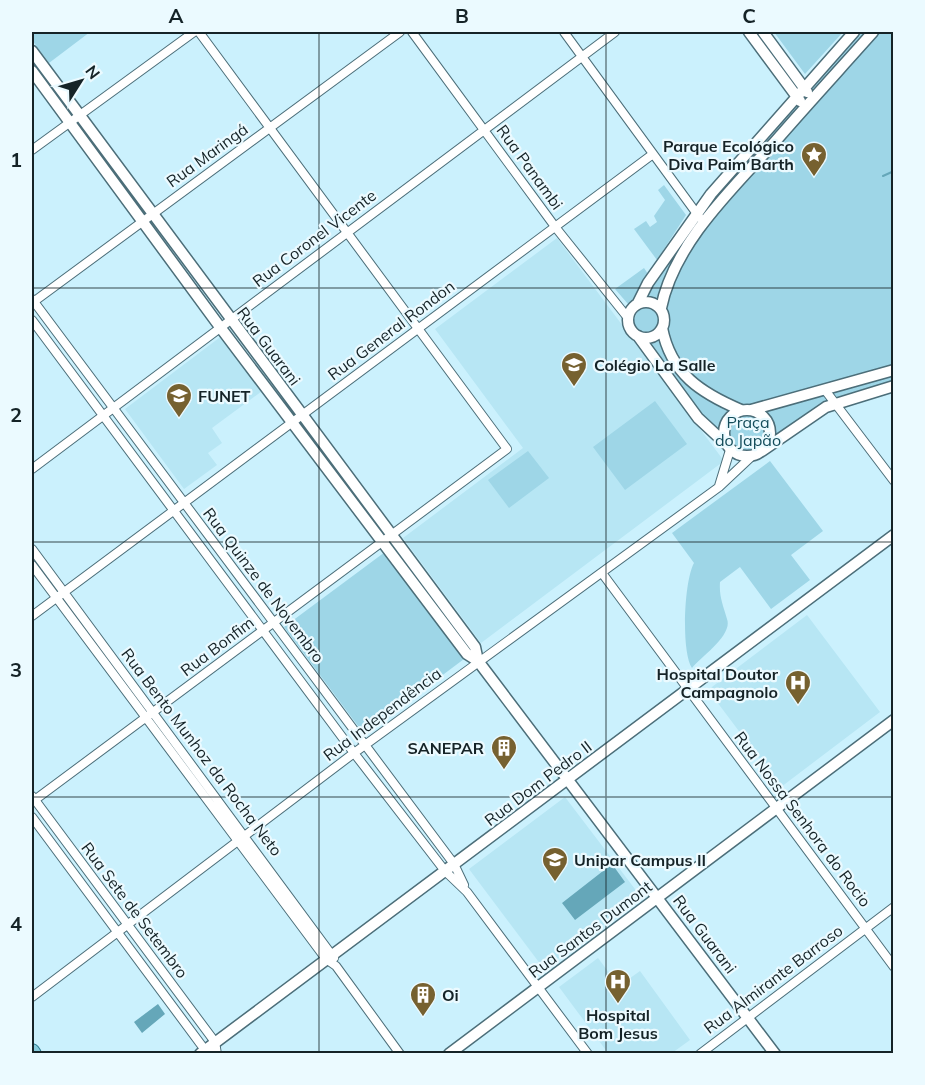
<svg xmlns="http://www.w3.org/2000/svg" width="925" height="1085" viewBox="0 0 925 1085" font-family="Mulish,sans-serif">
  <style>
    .built { fill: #b7e6f4 }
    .green { fill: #9ed6e7 }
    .water { fill: #65a7b9 }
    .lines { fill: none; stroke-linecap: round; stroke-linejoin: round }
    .stream { stroke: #65a7b9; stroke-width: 2 }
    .minor-casing { stroke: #4c6e79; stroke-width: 10 }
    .tertiary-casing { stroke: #4c6e79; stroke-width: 13 }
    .primary-casing { stroke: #2a798e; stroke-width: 16 }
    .minor { stroke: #fff; stroke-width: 8 }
    .tertiary { stroke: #fff; stroke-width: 10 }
    .primary { stroke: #86cbdc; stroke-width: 14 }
    .grid { fill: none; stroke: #152327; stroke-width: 1.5; stroke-opacity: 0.55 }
    .labels { text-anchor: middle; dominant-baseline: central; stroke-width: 4.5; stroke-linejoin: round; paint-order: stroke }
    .poi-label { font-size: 16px; font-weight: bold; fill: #152327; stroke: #ebfaff; text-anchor: start }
    .street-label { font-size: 16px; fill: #152327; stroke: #ebfaff }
    .park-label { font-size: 16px; fill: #134c5a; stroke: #ebfaff }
    .neatline { fill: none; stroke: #152327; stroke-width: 2 }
    .grid-label { font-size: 20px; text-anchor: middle; font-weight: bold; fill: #152327 }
  </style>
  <rect width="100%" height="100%" fill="#cbf1fd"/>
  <!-- built -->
  <path class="built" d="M557 238 724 461 481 643 403 538 523 448 435 329Z
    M223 335 265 389 212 428 222 443 208 453 217 465 184 489 125 409Z
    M807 615 880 712 781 787 708 690Z
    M565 797 641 897 544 969 469 869Z
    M598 958 619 986 640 971 690 1040 672 1053H608L559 987Z"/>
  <!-- green -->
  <path class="green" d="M32 32H90L49 63 32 40Z
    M774 32H843L805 74Z
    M850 32H893V384L827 401 755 453 737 450 730 442 721 438 630 328 645 295 708 210V206Z
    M664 185 686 215 657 260 634 229 646 221 650 227 657 222 654 216 665 200 658 190Z
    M644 268 650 277 634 302 628 304 615 289Z
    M655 401 687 444 625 490 593 447Z
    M528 451 549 478 509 508 488 480Z
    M770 461 823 531 791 555 810 580 771 609 740 567 720 582C719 597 723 605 727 619 733 635 702 656 692 668 681 652 684 581 694 563L672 533Z
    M385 552 464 659 364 734 284 627Z"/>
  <!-- water -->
  <path class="water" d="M612 864 625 882 575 920 562 903Z
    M158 1004 165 1014 142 1033 134 1022Z"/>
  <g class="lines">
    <!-- stream -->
    <path class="stream" d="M883 176 894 171"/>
    <defs>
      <path id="minor" d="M412 32 556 228 628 318
        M564 32 700 218
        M32 150 194 32
        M32 299 454 864 464 885
        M32 303 400 32
        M32 320 354 753 445 871 467 892 588 1054
        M825 390 894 481
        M32 469 615 32
        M719 486 730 450
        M32 549 334 958
        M32 565 326 959 336 966 400 1054
        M602 573 894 967
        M32 616 653 154
        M32 796 215 1042 217 1054
        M32 802 507 449 199 32
        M32 817 205 1050 210 1053
        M32 997 354 753 719 487 752 456
        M700 1054 894 907"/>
      <path id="tertiary" d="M749 32 800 101
        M763 32 807 92
        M32 51 475 647 478 661
        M32 71 220 327 467 654 478 661 775 1054
        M628 320a18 18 0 1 1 36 0a18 18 0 1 1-36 0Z
        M638 303 648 283 711 194 854 32
        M661 308C674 244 730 191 773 144 806 106 840 69 873 32
        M662 328C671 374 701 393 741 410
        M638 336 698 418 725 443
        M724 433a23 23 0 1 1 46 0a23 23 0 1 1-46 0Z
        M751 410 894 370
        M762 451 826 407 894 386
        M200 1054 894 535
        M449 1054 894 720"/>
      <path id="primary" d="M32 1051 34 1054"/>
    </defs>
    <!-- minor casing -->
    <use href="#minor" class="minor-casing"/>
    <!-- tertiary casing -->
    <use href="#tertiary" class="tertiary-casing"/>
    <!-- primary casing -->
    <use href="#primary" class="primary-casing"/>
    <!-- minor -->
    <use href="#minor" class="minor"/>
    <!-- tertiary -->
    <use href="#tertiary" class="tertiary"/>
    <!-- primary -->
    <use href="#primary" class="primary"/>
  </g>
  <!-- grid -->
  <path class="grid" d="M319 32V1054M606 32V1054M32 288H894M32 542H894M32 797H894"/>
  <!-- icons -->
  <defs>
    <symbol id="sight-pin" viewBox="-11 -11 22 30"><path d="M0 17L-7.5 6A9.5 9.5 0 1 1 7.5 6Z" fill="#766130" stroke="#ebfaff"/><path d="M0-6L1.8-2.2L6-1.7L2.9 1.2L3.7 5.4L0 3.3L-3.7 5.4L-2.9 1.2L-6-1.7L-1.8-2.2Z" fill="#fff"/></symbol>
    <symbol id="school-pin" viewBox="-11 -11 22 30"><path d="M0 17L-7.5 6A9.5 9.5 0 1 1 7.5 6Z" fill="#766130" stroke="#ebfaff"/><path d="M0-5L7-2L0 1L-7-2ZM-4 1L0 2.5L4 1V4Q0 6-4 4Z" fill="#fff"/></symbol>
    <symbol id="hospital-pin" viewBox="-11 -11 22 30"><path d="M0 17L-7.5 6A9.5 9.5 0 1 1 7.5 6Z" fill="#766130" stroke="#ebfaff"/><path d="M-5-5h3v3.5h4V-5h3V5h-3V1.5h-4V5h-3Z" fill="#fff"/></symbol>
    <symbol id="building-pin" viewBox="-11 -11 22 30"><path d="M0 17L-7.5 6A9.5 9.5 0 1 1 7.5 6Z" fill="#766130" stroke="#ebfaff"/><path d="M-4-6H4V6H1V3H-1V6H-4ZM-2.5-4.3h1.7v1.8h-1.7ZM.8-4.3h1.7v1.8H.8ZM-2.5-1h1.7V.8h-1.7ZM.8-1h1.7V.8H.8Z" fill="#fff"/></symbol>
    <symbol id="university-pin" viewBox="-11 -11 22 30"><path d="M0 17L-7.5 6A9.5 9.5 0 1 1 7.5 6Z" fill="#766130" stroke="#ebfaff"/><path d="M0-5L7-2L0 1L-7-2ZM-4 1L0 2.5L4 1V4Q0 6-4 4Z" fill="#fff"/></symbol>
  </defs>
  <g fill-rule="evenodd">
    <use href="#sight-pin" x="799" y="140" width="30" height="40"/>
    <use href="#school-pin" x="559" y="350" width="30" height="40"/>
    <use href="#school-pin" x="164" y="381" width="30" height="40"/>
    <use href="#hospital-pin" x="783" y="668" width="30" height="40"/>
    <use href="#building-pin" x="489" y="733" width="30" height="40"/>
    <use href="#university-pin" x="540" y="845" width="30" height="40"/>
    <use href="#hospital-pin" x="603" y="967" width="30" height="40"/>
    <use href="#building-pin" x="408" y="980" width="30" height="40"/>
  </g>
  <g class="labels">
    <!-- poi labels -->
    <g class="poi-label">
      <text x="794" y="146" text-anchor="end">Parque Ecológico<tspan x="794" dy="18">Diva Paim Barth</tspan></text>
      <text x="594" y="365">Colégio La Salle</text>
      <text x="198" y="396">FUNET</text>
      <text x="778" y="674" text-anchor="end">Hospital Doutor<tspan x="778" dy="18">Campagnolo</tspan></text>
      <text x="484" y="748" text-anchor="end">SANEPAR</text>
      <text x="574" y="860">Unipar Campus II</text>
      <text x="442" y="995">Oi</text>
      <text x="618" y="1015" text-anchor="middle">Hospital<tspan x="618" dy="18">Bom Jesus</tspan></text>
    </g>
    <!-- street labels -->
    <g class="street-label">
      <text transform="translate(207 155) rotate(-36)">Rua Maringá</text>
      <text transform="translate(530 167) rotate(54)">Rua Panambi</text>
      <text transform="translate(314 238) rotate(-37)">Rua Coronel Vicente</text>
      <text transform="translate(391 330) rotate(-37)">Rua General Rondon</text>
      <text transform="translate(269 346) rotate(53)">Rua Guarani</text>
      <text transform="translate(264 585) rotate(53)">Rua Quinze de Novembro</text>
      <text transform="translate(217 646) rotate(-37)">Rua Bonfim</text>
      <text transform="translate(382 714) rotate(-37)">Rua Independência</text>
      <text transform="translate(202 752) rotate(53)">Rua Bento Munhoz da Rocha Neto</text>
      <text transform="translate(538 783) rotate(-37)">Rua Dom Pedro II</text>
      <text transform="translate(803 819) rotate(53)">Rua Nossa Senhora do Rocio</text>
      <text transform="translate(135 910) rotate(53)">Rua Sete de Setembro</text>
      <text transform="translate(590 929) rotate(-37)">Rua Santos Dumont</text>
      <text transform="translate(705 934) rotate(53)">Rua Guarani</text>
      <text transform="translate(773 979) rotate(-37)">Rua Almirante Barroso</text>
    </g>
    <!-- park labels -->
    <g class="park-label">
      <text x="748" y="422">Praça<tspan x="748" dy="18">do Japão</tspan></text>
    </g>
  </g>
  <!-- border -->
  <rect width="925" height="1085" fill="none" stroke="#ebfaff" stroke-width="66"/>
  <!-- north arrow -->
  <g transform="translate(81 81) rotate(53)" stroke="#ebfaff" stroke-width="4.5" paint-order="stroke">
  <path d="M0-4.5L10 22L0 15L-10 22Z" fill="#152327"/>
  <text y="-9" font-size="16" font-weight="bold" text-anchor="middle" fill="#152327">N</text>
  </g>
  <rect x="33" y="33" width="859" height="1019" class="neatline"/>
  <g class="grid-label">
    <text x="176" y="23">A</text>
    <text x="462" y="23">B</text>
    <text x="749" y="23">C</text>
    <text x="16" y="167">1</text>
    <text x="16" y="422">2</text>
    <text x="16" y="677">3</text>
    <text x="16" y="931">4</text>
  </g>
</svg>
